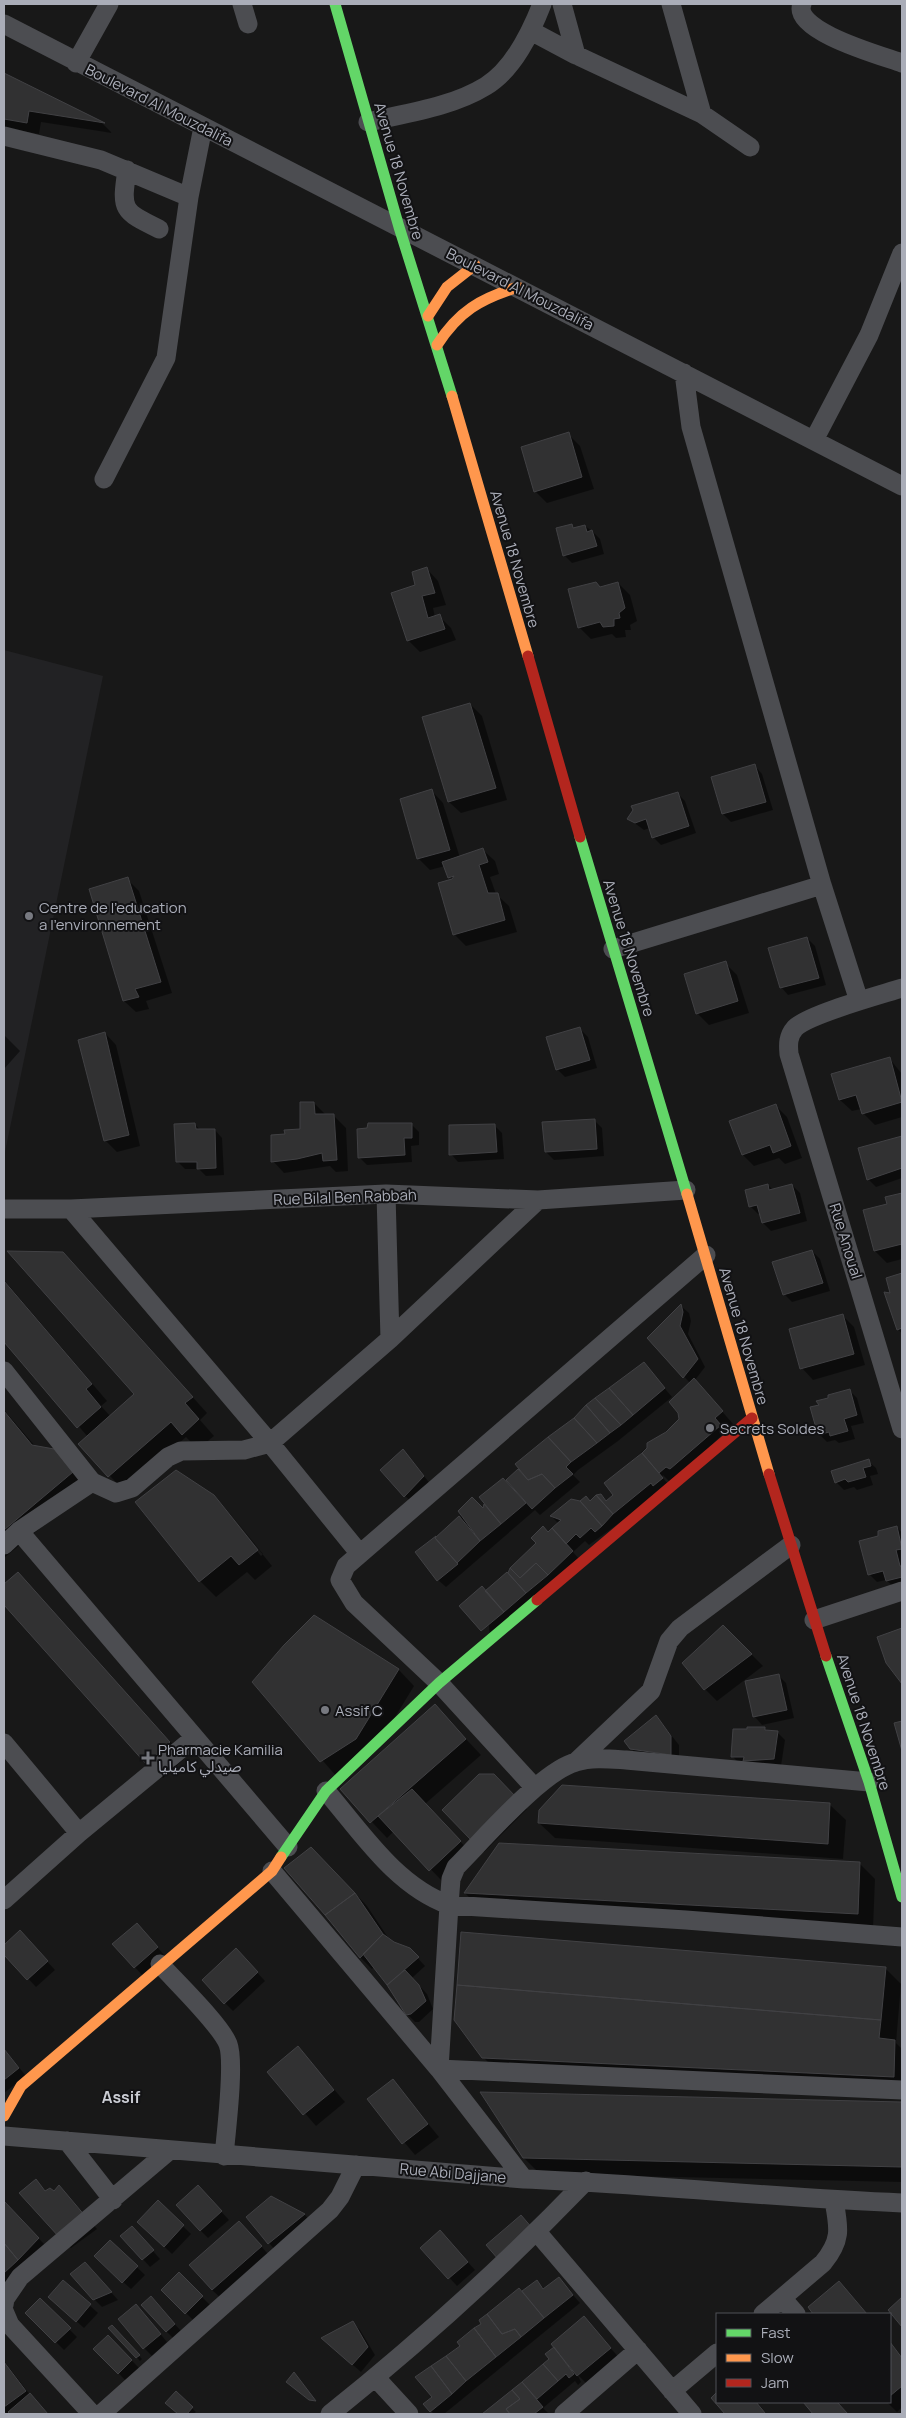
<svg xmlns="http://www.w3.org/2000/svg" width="906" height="2418" viewBox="0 0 906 2418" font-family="Manrope,'Noto Sans Arabic',sans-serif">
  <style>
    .built { fill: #222224 }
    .shadow { fill: #0007 }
    .building { fill: #313132; stroke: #414144 }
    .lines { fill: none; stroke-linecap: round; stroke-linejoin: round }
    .street { stroke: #4c4d51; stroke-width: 19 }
    .fast { stroke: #63d668; stroke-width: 11 }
    .slow { stroke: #ff974d; stroke-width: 11 }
    .jam { stroke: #b3261e; stroke-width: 11 }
    .poi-dot { fill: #777980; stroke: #121214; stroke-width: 2 }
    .labels { text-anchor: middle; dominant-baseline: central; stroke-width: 4; stroke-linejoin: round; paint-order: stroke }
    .street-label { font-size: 15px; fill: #aaadb8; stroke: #121214 }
    .poi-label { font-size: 15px; fill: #aaadb8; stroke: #121214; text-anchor: start }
    .neighbourhood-label { font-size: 16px; font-weight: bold; fill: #cbcdd4; stroke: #121214 }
  </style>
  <rect width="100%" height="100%" fill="#181818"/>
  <!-- built -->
  <path class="built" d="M4 650 103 676 4 1157Z"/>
  <!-- shadow -->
  <path class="shadow" d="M4 75 102 123 112 133 41 122 39 134 11 129 4 140Z
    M568 434 580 446 594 489 547 503 535 491Z
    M571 525 575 529 585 526 592 531 600 539 604 554 572 563 564 555Z
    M427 569 438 581 446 605 433 608 435 617 439 616 451 628 456 640 420 652 408 640 417 586Z
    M618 583 630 595 637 621 630 625 631 630H625L626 637 616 638 612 634 591 639 579 627 600 588Z
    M470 704 482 716 507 800 461 813 449 802Z
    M755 766 762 774 773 810 731 822 723 814 713 778Z
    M432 791 443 803 460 858 483 850 495 861 499 874 490 877 496 894 509 906 517 932 466 946 454 934 452 880 445 866 430 870 418 858Z
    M677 793 685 801 696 833 661 845 653 837 650 828 644 830 629 819 634 810Z
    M127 879 139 891 172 993 146 1001 149 1009 136 1012 124 1001Z
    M807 938 815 946 826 985 788 995 781 987Z
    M725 963 737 975 749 1013 709 1025 697 1013Z
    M580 1029 588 1037 597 1068 565 1077 557 1069Z
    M105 1033 116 1045 140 1146 117 1152 105 1140Z
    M4 1035 20 1051 4 1069Z
    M889 1058 902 1074V1117L875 1125 863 1113 861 1109 852 1111 840 1100Z
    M314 1103 326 1115 334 1116 346 1128 348 1171 336 1172 330 1166 284 1173 273 1161 302 1131Z
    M775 1105 787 1117 802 1158 785 1164 779 1158 754 1166 743 1155Z
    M594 1120 602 1128 604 1156 554 1160 546 1152Z
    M195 1124 200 1130H215L222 1138 224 1175 206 1176 199 1169H185L177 1161Z
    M411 1124 419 1132V1145L411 1146 412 1162 367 1165 359 1157Z
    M494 1125 502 1133 504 1159 458 1162 451 1154Z
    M902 1137V1178L876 1187 868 1179 860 1148Z
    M768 1185 773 1190 792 1185 800 1193 807 1221 771 1231 763 1223 760 1213 758 1214 750 1206Z
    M902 1194V1259L887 1263 875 1251 865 1211 888 1205 886 1198Z
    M812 1251 820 1259 830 1291 792 1302 784 1294Z
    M63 1253 207 1413 200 1420 214 1436 198 1449 186 1437 125 1492 80 1444 88 1437 4 1340V1280L107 1401 101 1406 111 1417 136 1394Z
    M902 1275V1334L898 1329 887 1279Z
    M681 1306 689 1313 691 1321 688 1334 705 1367 695 1380 733 1424 672 1484 663 1475 662 1477 670 1486 589 1545 585 1541 573 1552 580 1560 490 1638 486 1591 509 1574 512 1568 559 1524 551 1516 590 1503 601 1495 607 1502 615 1495 606 1483 680 1419 690 1383 649 1338Z
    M842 1315 854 1327 865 1365 813 1380 802 1368Z
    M644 1364 672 1397 618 1441 578 1470 573 1475 580 1482 540 1515 535 1510 446 1587 438 1580 437 1538 461 1517 459 1511 483 1510 486 1503 481 1498 520 1469 575 1419Z
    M850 1391 857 1398 864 1423 851 1426 855 1439 839 1443 835 1440 827 1442 819 1434 821 1406Z
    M4 1410 35 1446 70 1466 88 1489 4 1558V1470L6 1468 4 1465Z
    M410 1458 431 1485 413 1503 405 1496Z
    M868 1461 876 1468 878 1474 870 1476 873 1485 857 1490 854 1487 844 1490 836 1482Z
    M213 1496 261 1556 263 1554 229 1512 272 1566 255 1580 247 1572 216 1597 200 1581 137 1502Z
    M897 1527 902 1533V1586L895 1588 886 1580 877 1582 869 1574 879 1537Z
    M18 1574 185 1758 163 1778 4 1603V1586Z
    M315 1616 399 1670 414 1686 372 1755 337 1777 254 1682Z
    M723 1626 763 1666 717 1701 705 1689Z
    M902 1630V1682L887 1662 878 1638Z
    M778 1675 786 1683 794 1718 762 1725 755 1717 747 1682Z
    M435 1706 481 1755 425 1804 472 1854 442 1881 394 1831 387 1838 341 1789Z
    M656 1716 679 1745V1762L639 1757 631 1748Z
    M765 1728 768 1732H777L785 1740 781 1766 740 1764 732 1756Z
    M494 1775 527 1809 484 1852 443 1810Z
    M830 1805 846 1820 843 1859 555 1838 539 1823Z
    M323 1860 367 1906 391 1942 415 1955 425 1966 412 1978 427 1994 433 2009 419 2022H415L407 2014 374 1967 372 1969 360 1957 286 1869Z
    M860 1864 875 1879 873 1929 480 1908 465 1893Z
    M20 1932 55 1970 36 1987 4 1953V1947Z
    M144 1932 165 1956 142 1975 114 1944Z
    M244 1958 265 1981 233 2011 225 2003Z
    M885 1968 901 1984 896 2043 902 2049V2091L499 2073 483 2057Z
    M298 2048 345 2102 316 2126 269 2072Z
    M4 2049 26 2076 4 2093Z
    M393 2081 439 2137 415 2155 369 2100Z
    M482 2093 902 2104V2182L540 2174 524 2158Z
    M36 2181 46 2192 71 2199 97 2229 71 2248 60 2237Z
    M206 2195 229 2220 208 2238 200 2230Z
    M271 2198 305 2215 312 2223 276 2251 269 2243Z
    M158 2202 191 2234 172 2254 139 2222Z
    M4 2203 46 2246 4 2285Z
    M251 2234 272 2259 224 2301 212 2290Z
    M139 2235 160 2259 150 2267 122 2236Z
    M448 2240 475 2270 457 2286 422 2248Z
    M110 2241 145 2275 131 2289 103 2264Z
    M92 2271 118 2300 102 2307 94 2299Z
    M179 2274 210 2305 194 2321 163 2290Z
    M559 2279 580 2303 444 2414H434L431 2411 433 2397 462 2346 536 2281 545 2289Z
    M63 2281 98 2313 84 2328 57 2304Z
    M839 2283 851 2295 867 2314H815L809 2307Z
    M40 2300 77 2337 64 2350 27 2313Z
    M158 2306 182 2332 174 2339 166 2331Z
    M144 2314 167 2342 152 2356 144 2348Z
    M584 2318 622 2361 590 2387 577 2374 581 2382 578 2385 575 2381 543 2408 549 2414H484L544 2365 550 2359 555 2348Z
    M352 2322 360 2330 375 2355 361 2372 331 2346Z
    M112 2327 142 2359 140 2361 110 2328Z
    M108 2336 139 2368 126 2381 95 2349Z
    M890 2342 902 2357V2407L897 2412 887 2402H890Z
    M4 2361 31 2396 48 2414H7L4 2411Z
    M176 2393 196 2412 193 2414H179L167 2403Z
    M717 2394V2402H757L767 2414H727L713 2398Z
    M804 2402H838L848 2414H815Z"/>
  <!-- building -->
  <path class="building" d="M4 73 105 123 29 111 27 123 4 119Z
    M569 432 582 477 534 492 521 447Z
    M572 524 573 528 585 525 587 532 592 530 597 546 563 556 556 528Z
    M427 567 435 593 422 596 428 618 440 614 445 629 407 641 391 593 415 585 412 572Z
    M596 582 600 587 618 582 625 608 619 613 620 618 614 619V626L603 627 600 622 578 628 568 589Z
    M470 703 496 788 448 802 422 717Z
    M755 764 766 802 722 814 711 777Z
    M432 789 450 850 417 859 400 799Z
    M678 792 689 826 652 838 646 819 635 823 627 819 633 810 631 806Z
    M483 848 488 862 479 865 488 893H498L505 920 453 935 438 883 452 879 454 876 448 878 442 862Z
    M128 877 161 982 135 989 139 997 123 1001 89 889Z
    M807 937 819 978 780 988 768 948Z
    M726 961 738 1001 696 1014 684 974Z
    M580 1027 590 1060 556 1070 546 1037Z
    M105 1032 129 1135 104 1141 78 1040Z
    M890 1057 902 1102 862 1114 856 1095 839 1100 831 1074Z
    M300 1102H314L315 1114H334L337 1160 323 1161 322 1153 297 1159 271 1162V1135L285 1134 284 1130 300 1129Z
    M776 1104 791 1146 773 1153 770 1145 742 1155 729 1121Z
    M595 1119 597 1149 545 1152 542 1122Z
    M195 1123 196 1129H215L216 1168 197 1169V1162H176L174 1124Z
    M368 1123H412V1138H404L405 1155 358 1158 357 1129 367 1128Z
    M495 1124 497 1152 449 1155V1125Z
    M902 1136V1168L867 1180 858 1148Z
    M768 1184 769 1190 792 1184 800 1213 762 1223 757 1205 749 1207 745 1190Z
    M902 1193V1244L874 1251 863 1210 887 1204 885 1197Z
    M812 1250 823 1283 783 1295 772 1262Z
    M7 1251 63 1252 193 1397 185 1403 199 1419 182 1435 171 1422 108 1477 78 1444 134 1394Z
    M902 1273V1328L897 1330 884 1292 890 1293 886 1278Z
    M4 1281 92 1384 86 1389 101 1407 77 1428 4 1342Z
    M681 1304 683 1312 680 1326 698 1359 683 1378 647 1338Z
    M843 1314 854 1354 800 1369 789 1329Z
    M644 1362 665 1388 633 1415 609 1388Z
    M694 1378 723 1411 715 1418 721 1425 670 1469 666 1467 659 1473 642 1453 647 1448V1443L666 1432 679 1419 678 1413 669 1402Z
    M609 1388 633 1415 621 1425 595 1398Z
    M850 1389 857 1415 844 1419 848 1431 830 1436 829 1432 818 1435 810 1407 819 1405 816 1401 828 1398V1395Z
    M595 1398 621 1425 610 1433 586 1405Z
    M586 1405 610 1433 597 1443 574 1418Z
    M4 1411 32 1445 54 1449 73 1472 4 1530Z
    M574 1418 597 1443 571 1462 548 1437Z
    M548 1437 571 1462 566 1467 573 1474 555 1488 542 1474 528 1480 515 1464Z
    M403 1449 424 1476 404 1497 380 1470Z
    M642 1453 663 1478 653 1486 651 1483 613 1514 596 1495 601 1494 606 1501 613 1495 604 1483Z
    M869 1459 871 1466 863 1468 866 1477 848 1482 845 1479 835 1483 831 1471Z
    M518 1469 528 1480 542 1474 555 1488 532 1509 506 1480Z
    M176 1470 214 1495 258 1550 239 1565 231 1556 199 1582 135 1502Z
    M503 1478 526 1503 501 1524 479 1497Z
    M596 1495 613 1514 602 1526 580 1501 586 1496 590 1501Z
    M472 1497 483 1508 484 1504 501 1524 480 1541 458 1511Z
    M571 1499 580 1501 602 1526 595 1532 591 1528 580 1538 576 1534 566 1544 552 1528 561 1520 550 1516Z
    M459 1516 480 1541 457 1563 435 1538Z
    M543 1526 548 1532 552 1528 573 1551 548 1575 536 1563 520 1578 510 1568 536 1543 531 1538Z
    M897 1526 902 1549 896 1550 900 1566H902V1577L886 1581 883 1571 868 1575 859 1541 878 1536V1531Z
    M436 1536 435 1538 458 1564 437 1581 415 1552Z
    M536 1563 548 1575 526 1593 508 1573 510 1568 520 1578Z
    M18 1572 170 1742 146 1764 4 1605V1584Z
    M507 1572 526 1593 504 1612 485 1591Z
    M482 1586 504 1612 481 1631 459 1606Z
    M314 1615 399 1669 356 1739 320 1762 252 1682 284 1645Z
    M723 1625 752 1654 704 1690 682 1663Z
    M902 1628V1684L886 1663 877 1637Z
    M779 1674 787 1710 753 1717 745 1681Z
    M435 1704 466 1739 370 1823 340 1789Z
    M656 1715 671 1736V1755L630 1749 624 1741Z
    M902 1721V1751L894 1723Z
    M747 1727H765V1730L778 1731 774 1759 743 1761 744 1757H731L733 1729H747Z
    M479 1774H494L516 1797 472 1841 442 1810Z
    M562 1785 830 1803 828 1844 538 1823 539 1810Z
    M412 1789 461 1841 429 1871 378 1816Z
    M499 1843 860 1862 858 1914 464 1893Z
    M311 1847 355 1893 325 1915 284 1868Z
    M355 1893 383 1934 360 1958 325 1915Z
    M137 1923 158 1947 134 1968 112 1944Z
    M20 1930 48 1961 27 1980 4 1955V1945Z
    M461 1932 886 1967 881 2020 457 1985Z
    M383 1934 394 1942 410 1948 419 1957 387 1985 363 1954Z
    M236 1948 258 1972 224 2004 202 1980Z
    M405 1970 419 1985 426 2001 411 2014 406 2015 387 1985Z
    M457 1985 881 2020 879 2038 895 2040 894 2077 482 2058 454 2020Z
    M298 2046 334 2090 303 2115 267 2072Z
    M4 2049 19 2068 4 2080Z
    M393 2079 428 2124 402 2144 367 2099Z
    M480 2092 902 2102V2167L523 2158Z
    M36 2179 45 2191 50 2188 54 2191 59 2185 86 2217 59 2237 19 2193Z
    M198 2185 222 2211 200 2231 176 2205Z
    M271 2196 305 2214 268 2244 246 2217Z
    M158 2200 184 2225 164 2247 137 2222Z
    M4 2201 39 2238 18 2260 4 2243Z
    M521 2215 533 2229 498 2259 486 2245Z
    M239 2221 262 2246 212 2290 189 2265Z
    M132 2226 154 2250 142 2260 120 2236Z
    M440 2230 468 2262 448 2279 420 2248Z
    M110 2240 138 2266 122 2283 94 2256Z
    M4 2243 18 2260 4 2273Z
    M85 2262 112 2292 93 2300 70 2274Z
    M179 2272 203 2296 185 2314 161 2290Z
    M559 2277 573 2295 544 2318 522 2291 537 2280 543 2289Z
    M63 2280 91 2304 76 2322 48 2297Z
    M839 2281 867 2314H813L808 2307Z
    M519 2288 544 2318 521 2337 515 2329 502 2334 487 2314Z
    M151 2296 175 2324 166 2332 141 2305Z
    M902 2297V2327L888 2310Z
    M40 2298 71 2328 55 2343 25 2313Z
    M136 2304 161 2334 143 2349 118 2319Z
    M487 2314 502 2334 515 2329 521 2337 496 2357 474 2328 481 2324 479 2320Z
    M584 2316 611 2348 577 2376 551 2344Z
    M353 2321 368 2347 352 2365 321 2338Z
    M112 2325 140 2355 136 2358 108 2328Z
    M474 2328 496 2357 466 2381 446 2356 460 2346 457 2342Z
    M108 2335 132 2360 118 2374 93 2349Z
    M890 2342 902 2358V2386L890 2396Z
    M554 2347 574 2374 569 2378 566 2374 558 2381 543 2364 549 2359 545 2354Z
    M446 2356 466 2381 452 2394 431 2366Z
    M4 2362 26 2391 4 2407Z
    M543 2364 558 2381 537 2399 522 2382Z
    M431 2366 452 2394 430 2412 423 2404 432 2397 415 2377Z
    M294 2372 316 2401 309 2400 286 2382Z
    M522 2382 543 2407 534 2414H510L506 2409 520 2399 512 2390Z
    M512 2390 520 2399 506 2409 510 2414H482Z
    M176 2391 193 2407 187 2414H178L165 2403Z
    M717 2392V2402H756L766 2414H725L711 2398Z
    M30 2393 48 2414H10L8 2412Z
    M803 2402H837L848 2414H813Z"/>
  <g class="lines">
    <!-- street -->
    <path class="street" d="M242 4 248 24
      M562 4 576 55
      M671 4 702 114
      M802 4C791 31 883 56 902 63
      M4 24 902 486
      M531 31 576 55 702 114 750 147
      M76 63 109 4
      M368 122C407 113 452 107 486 86 514 69 531 32 542 4
      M4 136 101 160 189 197
      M127 170C121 210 122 211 159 229
      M684 373 691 427 822 885 859 1001
      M814 440 869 335 902 253
      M104 479 166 358 189 197 203 127
      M613 949 822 885
      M902 988C880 995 809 1014 795 1028 788 1036 788 1044 789 1054L902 1429
      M386 1194 390 1339
      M4 1209H71L386 1194 538 1200 686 1190
      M71 1209 270 1443 360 1554
      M4 1371 92 1482 116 1493 132 1488 168 1457 181 1451 244 1450 270 1443 390 1339 538 1200
      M19 1531 288 1847
      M4 1545 19 1531 92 1482
      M814 1620 902 1591
      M4 1743 79 1833
      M576 1762 651 1691 669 1641 680 1628 791 1545
      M869 1782 626 1760C610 1759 592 1757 576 1762 542 1771 483 1840 456 1867L451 1879 449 1905 686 1920 902 1937
      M535 1788 439 1683 354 1603 340 1580 346 1566 706 1255
      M326 1791C362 1833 396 1886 449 1905L439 2069 902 2090
      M272 1871 439 2069 524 2179
      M4 1900 79 1833 194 1738
      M160 1964C176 1982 220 2024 228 2044 235 2062 226 2133 224 2156
      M4 2136 524 2179C650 2184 776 2198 902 2203
      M67 2141 113 2200
      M537 2232 692 2414
      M782 2298 796 2314
      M4 2305 5 2299 20 2277 170 2150
      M4 2311 10 2325 92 2414
      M763 2314 823 2263C842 2240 839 2228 834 2201
      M376 2378 409 2414
      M672 2391 717 2353
      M101 2414 330 2210 340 2197 356 2165
      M330 2414C420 2342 506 2264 586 2181
      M564 2414 638 2350"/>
    <!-- fast -->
    <path class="fast" d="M335 4 399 227 452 396
      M580 837 687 1194
      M826 1656 869 1782 902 1897
      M281 1857 326 1791 439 1683 537 1600"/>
    <!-- slow -->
    <path class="slow" d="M428 316 447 287 475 265
      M437 345C459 311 480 299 518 287
      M452 396 528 656
      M687 1194 769 1474
      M4 2116 21 2086 272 1871 281 1857"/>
    <!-- jam -->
    <path class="jam" d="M528 656 580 837
      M769 1474 826 1656
      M537 1600 752 1418"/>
  </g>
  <!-- markers -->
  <g class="poi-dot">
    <circle cx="29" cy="916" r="5"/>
    <circle cx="710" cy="1428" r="5"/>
    <circle cx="325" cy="1710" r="5"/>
    <path d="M145.5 1750.5h5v5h5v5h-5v5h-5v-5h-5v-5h5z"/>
  </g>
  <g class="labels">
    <!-- street labels -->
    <g class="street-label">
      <text transform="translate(159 105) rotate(27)">Boulevard Al Mouzdalifa</text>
      <text transform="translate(399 171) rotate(74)">Avenue 18 Novembre</text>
      <text transform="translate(520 289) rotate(27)">Boulevard Al Mouzdalifa</text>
      <text transform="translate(515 559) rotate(74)">Avenue 18 Novembre</text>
      <text transform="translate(629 948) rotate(73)">Avenue 18 Novembre</text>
      <text transform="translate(345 1197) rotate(-2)">Rue Bilal Ben Rabbah</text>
      <text transform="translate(846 1241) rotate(73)">Rue Anoual</text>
      <text transform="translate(744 1336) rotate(74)">Avenue 18 Novembre</text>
      <text transform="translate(864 1722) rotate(72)">Avenue 18 Novembre</text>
      <text transform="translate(453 2173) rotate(5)">Rue Abi Dajjane</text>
    </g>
    <!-- poi labels -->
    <g class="poi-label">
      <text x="39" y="907">Centre de l'education<tspan x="39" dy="17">a l'environnement</tspan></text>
      <text x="720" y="1428">Secrets Soldes</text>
      <text x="335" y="1710">Assif C</text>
      <text x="158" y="1749">Pharmacie Kamilia<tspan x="158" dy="17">صيدلي كاميليا</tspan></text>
    </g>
    <!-- neighbourhood labels -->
    <g class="neighbourhood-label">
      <text x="121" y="2097">Assif</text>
    </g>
  </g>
  <!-- border -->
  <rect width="906" height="2418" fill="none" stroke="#aaadb8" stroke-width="10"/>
  <!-- legend -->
  <rect x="716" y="2313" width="175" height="90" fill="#121214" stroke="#4f5056"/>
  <rect x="726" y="2329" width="25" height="8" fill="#63d668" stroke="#4f5056"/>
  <text x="761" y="2338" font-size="15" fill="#aaadb8">Fast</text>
  <rect x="726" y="2354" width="25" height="8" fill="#ff974d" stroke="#4f5056"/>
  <text x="761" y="2363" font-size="15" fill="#aaadb8">Slow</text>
  <rect x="726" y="2379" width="25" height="8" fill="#b3261e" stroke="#4f5056"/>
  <text x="761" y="2388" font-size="15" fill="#aaadb8">Jam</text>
</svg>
